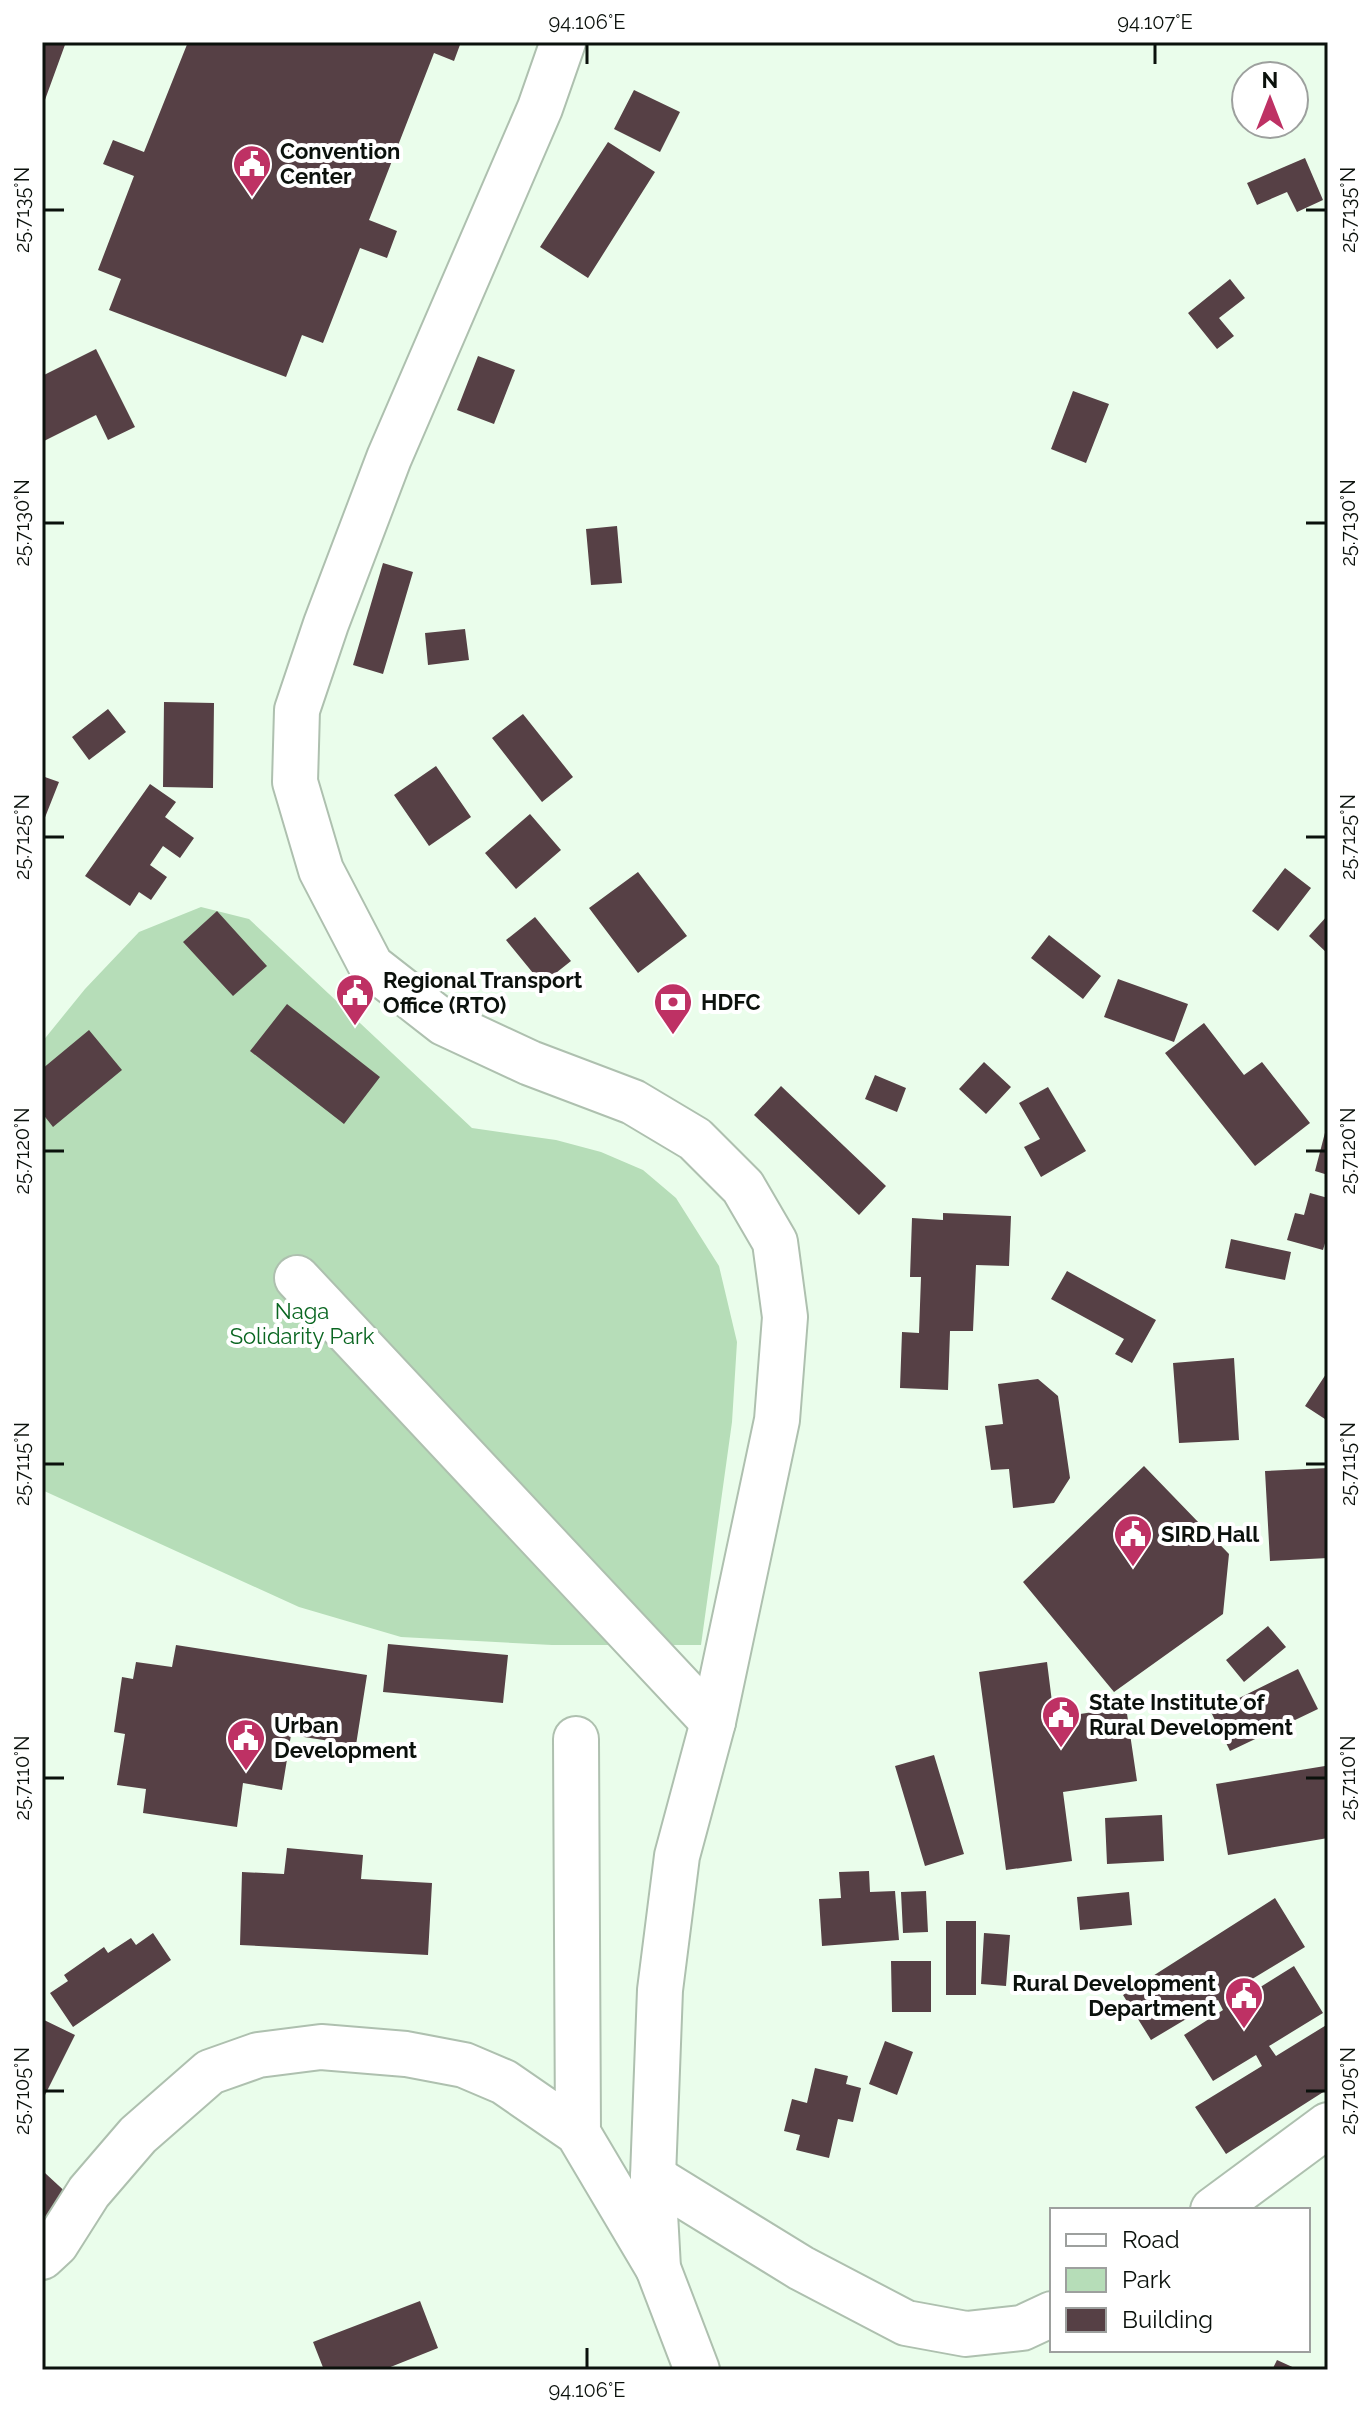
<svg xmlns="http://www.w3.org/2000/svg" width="1370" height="2412" viewBox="0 0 1370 2412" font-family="Raleway,sans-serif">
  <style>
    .green { fill: #b6ddb8 }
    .building { fill: #564045 }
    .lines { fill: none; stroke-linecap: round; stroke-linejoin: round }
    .minor-casing { stroke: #aec0af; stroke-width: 48 }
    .major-casing { stroke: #aec0af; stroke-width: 48 }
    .minor { stroke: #fff; stroke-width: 44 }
    .major { stroke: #fff; stroke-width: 44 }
    .ticks { fill: none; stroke: #0b110c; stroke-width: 3 }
    .labels { text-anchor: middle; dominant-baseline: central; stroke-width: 8; stroke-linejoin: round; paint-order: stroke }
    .poi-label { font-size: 22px; font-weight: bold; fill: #0b110c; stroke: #fff; text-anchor: start }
    .park-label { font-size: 22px; fill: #0a6621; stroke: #fff }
    .neatline { fill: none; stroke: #0b110c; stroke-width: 3 }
    .ticks-label { font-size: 20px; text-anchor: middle; fill: #0b110c }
  </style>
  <rect width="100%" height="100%" fill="#eafdeb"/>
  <!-- green -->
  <path class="green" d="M201 907 249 919 472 1128 556 1140 601 1152 643 1170 676 1198 719 1266 737 1342 732 1422 701 1645H552L401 1637 299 1607 42 1490V1042L85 989 139 932Z"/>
  <!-- building -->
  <path class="building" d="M42 42H66L42 108Z
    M188 42H461L454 61 434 53 369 220 397 231 387 258 360 248 323 343 302 335 286 377 109 310 121 279 98 270 134 176 103 164 113 140 144 152Z
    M634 90 680 112 660 152 614 129Z
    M608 142 655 172 588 278 540 247Z
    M1305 158 1323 200 1297 212 1287 192 1257 205 1247 183Z
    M1230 279 1245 298 1219 318 1234 336 1217 349 1188 313Z
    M96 349 135 427 108 440 96 415 42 442V376Z
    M478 356 515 370 494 424 457 410Z
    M1073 391 1109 404 1086 463 1051 449Z
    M617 526 622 583 591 585 586 529Z
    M383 563 413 572 383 674 353 665Z
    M465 629 469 660 428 665 425 633Z
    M164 702 214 703 213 788 163 787Z
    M108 709 126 732 89 760 72 737Z
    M523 714 573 777 542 802 492 738Z
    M436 766 471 817 429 846 394 795Z
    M42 776 59 782 42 825Z
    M150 784 176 802 165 817 194 838 180 858 163 846 150 865 167 877 151 900 139 892 130 906 85 876Z
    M530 814 561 850 516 889 485 853Z
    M1285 868 1311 888 1278 931 1252 911Z
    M638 872 687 936 638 973 589 908Z
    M217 911 267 966 233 996 183 942Z
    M1328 915V954L1309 936Z
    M535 917 571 961 542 984 506 940Z
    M1049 935 1101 976 1083 999 1031 958Z
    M1118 979 1188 1004 1174 1042 1104 1017Z
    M287 1004 380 1077 344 1124 250 1051Z
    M1204 1023 1244 1075 1262 1062 1310 1123 1255 1166 1165 1053Z
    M89 1030 122 1070 53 1127 42 1113V1069Z
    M984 1062 1011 1087 986 1114 959 1089Z
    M875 1075 906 1088 897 1112 865 1099Z
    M781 1086 886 1186 859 1215 754 1115Z
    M1048 1087 1086 1151 1041 1177 1024 1147 1040 1139 1019 1103Z
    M1327 1125 1328 1126V1175L1315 1171Z
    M1310 1193 1328 1198V1233L1323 1250 1287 1240 1295 1213 1304 1215Z
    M943 1213 1011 1216 1009 1266 976 1265 973 1331H950L948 1390 900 1388 902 1332 919 1333 921 1277H910L912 1218 943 1220Z
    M1231 1239 1291 1252 1285 1280 1225 1268Z
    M1067 1271 1156 1320 1132 1363 1115 1354 1124 1339 1051 1299Z
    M1234 1358 1239 1440 1179 1443 1173 1363Z
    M1328 1371V1421L1305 1406Z
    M1038 1379 1058 1396 1070 1478 1054 1503 1013 1508 1009 1469 991 1470 985 1426 1003 1424 998 1384Z
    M1144 1466 1229 1554 1223 1614 1114 1692 1023 1582Z
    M1328 1468V1558L1270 1561 1265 1471Z
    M1268 1626 1286 1647 1244 1682 1226 1660Z
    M388 1644 508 1655 503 1703 383 1692Z
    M176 1645 367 1675 356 1745 291 1735 282 1790 243 1783 237 1827 143 1813 146 1789 117 1785 125 1734 114 1732 122 1677 133 1679 136 1662 172 1667Z
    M1047 1662 1054 1718 1126 1707 1137 1781 1063 1792 1072 1861 1006 1870 979 1672Z
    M1298 1669 1318 1709 1230 1751 1211 1712Z
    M934 1755 964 1854 925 1866 895 1766Z
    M1325 1766 1328 1838 1228 1855 1216 1784Z
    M1162 1815 1164 1861 1107 1864 1105 1818Z
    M287 1848 363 1855 361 1879 432 1883 428 1955 240 1945 242 1872 284 1874Z
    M869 1871 870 1892 895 1891 899 1940 822 1946 819 1899 841 1898 839 1872Z
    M926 1891 928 1932 903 1933 901 1892Z
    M1129 1892 1132 1925 1080 1930 1077 1897Z
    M1275 1898 1305 1947 1239 1987 1246 1996 1294 1966 1323 2013 1269 2046 1276 2056 1328 2024V2089L1226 2154 1195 2107 1262 2066 1256 2055 1213 2081 1184 2035 1223 2010 1218 2000 1151 2040 1123 1995Z
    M946 1921H976V1995H946Z
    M153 1933 171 1960 73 2027 50 1993 68 1981 64 1975 104 1947 108 1953 131 1938 136 1945Z
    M984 1933 1010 1935 1006 1986 981 1984Z
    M891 1961H931V2012H892Z
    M42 2019 75 2035 45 2095 42 2094Z
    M885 2041 913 2052 897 2095 869 2084Z
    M815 2068 848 2076 846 2084 861 2088 853 2122 838 2119 829 2158 796 2150 800 2135 784 2131 792 2099 807 2103Z
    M45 2173 71 2197 49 2221 42 2215V2176Z
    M420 2301 438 2348 383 2370H324L313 2342Z
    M1277 2360 1299 2370H1272Z"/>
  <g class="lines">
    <defs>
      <path id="minor" d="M297 1278 713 1722
        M576 1739 578 2133
        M653 2177 801 2268 906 2323 966 2334 1022 2328 1052 2314
        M1213 2210 1328 2125
        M42 2257 56 2244 89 2192 138 2135 210 2072 258 2055 321 2047 406 2054 464 2065 504 2082 578 2133 658 2268"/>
      <path id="major" d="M563 42 540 108 389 458 326 624 297 710 295 782 321 870 371 966 444 1023 530 1063 633 1102 695 1139 743 1187 775 1242 785 1317 777 1420 713 1722 677 1856 660 1990 653 2177 658 2268 697 2370"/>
    </defs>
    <!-- minor casing -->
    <use href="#minor" class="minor-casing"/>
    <!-- major casing -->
    <use href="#major" class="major-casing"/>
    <!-- minor -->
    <use href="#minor" class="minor"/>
    <!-- major -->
    <use href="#major" class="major"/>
  </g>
  <!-- ticks -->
  <path class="ticks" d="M587 44V64M1155 44V64M44 210H64M1306 210H1326M44 523H64M1306 523H1326M44 837H64M1306 837H1326M44 1151H64M1306 1151H1326M44 1464H64M1306 1464H1326M44 1778H64M1306 1778H1326M44 2091H64M1306 2091H1326M587 2348V2368"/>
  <!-- icons -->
  <defs>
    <symbol id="civic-pin" viewBox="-11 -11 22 30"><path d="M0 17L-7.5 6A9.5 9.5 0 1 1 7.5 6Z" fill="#be3164" stroke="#fff"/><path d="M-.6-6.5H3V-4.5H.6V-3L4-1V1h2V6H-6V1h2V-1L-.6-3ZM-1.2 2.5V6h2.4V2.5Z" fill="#fff"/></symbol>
    <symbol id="bank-pin" viewBox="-11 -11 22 30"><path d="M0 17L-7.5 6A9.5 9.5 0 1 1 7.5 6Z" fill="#be3164" stroke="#fff"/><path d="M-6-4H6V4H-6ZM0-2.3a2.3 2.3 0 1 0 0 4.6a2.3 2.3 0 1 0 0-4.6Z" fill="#fff"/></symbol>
  </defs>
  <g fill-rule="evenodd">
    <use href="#civic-pin" x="230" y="142" width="44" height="60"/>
    <use href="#civic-pin" x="333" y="971" width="44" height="60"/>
    <use href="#bank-pin" x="651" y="980" width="44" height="60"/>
    <use href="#civic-pin" x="1111" y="1512" width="44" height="60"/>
    <use href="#civic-pin" x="1039" y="1693" width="44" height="60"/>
    <use href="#civic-pin" x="224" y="1716" width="44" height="60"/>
    <use href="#civic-pin" x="1222" y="1974" width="44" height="60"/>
  </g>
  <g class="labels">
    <!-- poi labels -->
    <g class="poi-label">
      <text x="280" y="151">Convention<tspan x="280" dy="25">Center</tspan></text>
      <text x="383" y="980">Regional Transport<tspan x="383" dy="25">Office (RTO)</tspan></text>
      <text x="701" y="1002">HDFC</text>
      <text x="1161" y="1534">SIRD Hall</text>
      <text x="1089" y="1702">State Institute of<tspan x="1089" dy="25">Rural Development</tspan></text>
      <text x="274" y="1725">Urban<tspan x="274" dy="25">Development</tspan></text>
      <text x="1216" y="1983" text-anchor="end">Rural Development<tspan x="1216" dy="25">Department</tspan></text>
    </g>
    <!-- park labels -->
    <g class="park-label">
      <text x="302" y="1311">Naga<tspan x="302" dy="25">Solidarity Park</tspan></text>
    </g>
  </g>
  <!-- border -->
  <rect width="1370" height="2412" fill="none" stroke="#ffffff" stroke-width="88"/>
  <!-- legend -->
  <rect x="1050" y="2208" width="260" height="144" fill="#ffffff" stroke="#9da09e" stroke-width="2"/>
  <rect x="1066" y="2234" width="40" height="12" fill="#ffffff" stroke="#9da09e" stroke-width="2"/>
  <text x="1122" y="2248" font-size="24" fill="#0b110c">Road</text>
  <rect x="1066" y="2268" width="40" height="24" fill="#b6ddb8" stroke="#9da09e" stroke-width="2"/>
  <text x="1122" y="2288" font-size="24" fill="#0b110c">Park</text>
  <rect x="1066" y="2308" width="40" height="24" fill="#564045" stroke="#9da09e" stroke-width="2"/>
  <text x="1122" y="2328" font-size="24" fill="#0b110c">Building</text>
  <!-- north arrow -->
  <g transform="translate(1270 100)"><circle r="38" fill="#ffffff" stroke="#9da09e" stroke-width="2"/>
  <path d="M0-6L14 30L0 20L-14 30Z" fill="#be3164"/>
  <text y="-12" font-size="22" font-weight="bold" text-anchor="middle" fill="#0b110c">N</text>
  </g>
  <rect x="44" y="44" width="1282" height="2324" class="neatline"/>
  <g class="ticks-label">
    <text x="587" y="29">94.106°E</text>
    <text x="1155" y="29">94.107°E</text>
    <text transform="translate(22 210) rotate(-90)" y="7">25.7135°N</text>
    <text transform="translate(1348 210) rotate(-90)" y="7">25.7135°N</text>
    <text transform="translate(22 523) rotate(-90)" y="7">25.7130°N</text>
    <text transform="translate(1348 523) rotate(-90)" y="7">25.7130°N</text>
    <text transform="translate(22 837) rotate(-90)" y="7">25.7125°N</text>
    <text transform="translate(1348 837) rotate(-90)" y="7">25.7125°N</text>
    <text transform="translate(22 1151) rotate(-90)" y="7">25.7120°N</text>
    <text transform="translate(1348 1151) rotate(-90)" y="7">25.7120°N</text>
    <text transform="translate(22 1464) rotate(-90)" y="7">25.7115°N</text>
    <text transform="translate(1348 1464) rotate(-90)" y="7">25.7115°N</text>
    <text transform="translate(22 1778) rotate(-90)" y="7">25.7110°N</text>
    <text transform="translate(1348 1778) rotate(-90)" y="7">25.7110°N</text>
    <text transform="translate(22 2091) rotate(-90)" y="7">25.7105°N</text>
    <text transform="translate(1348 2091) rotate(-90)" y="7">25.7105°N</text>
    <text x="587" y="2397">94.106°E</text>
  </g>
</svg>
